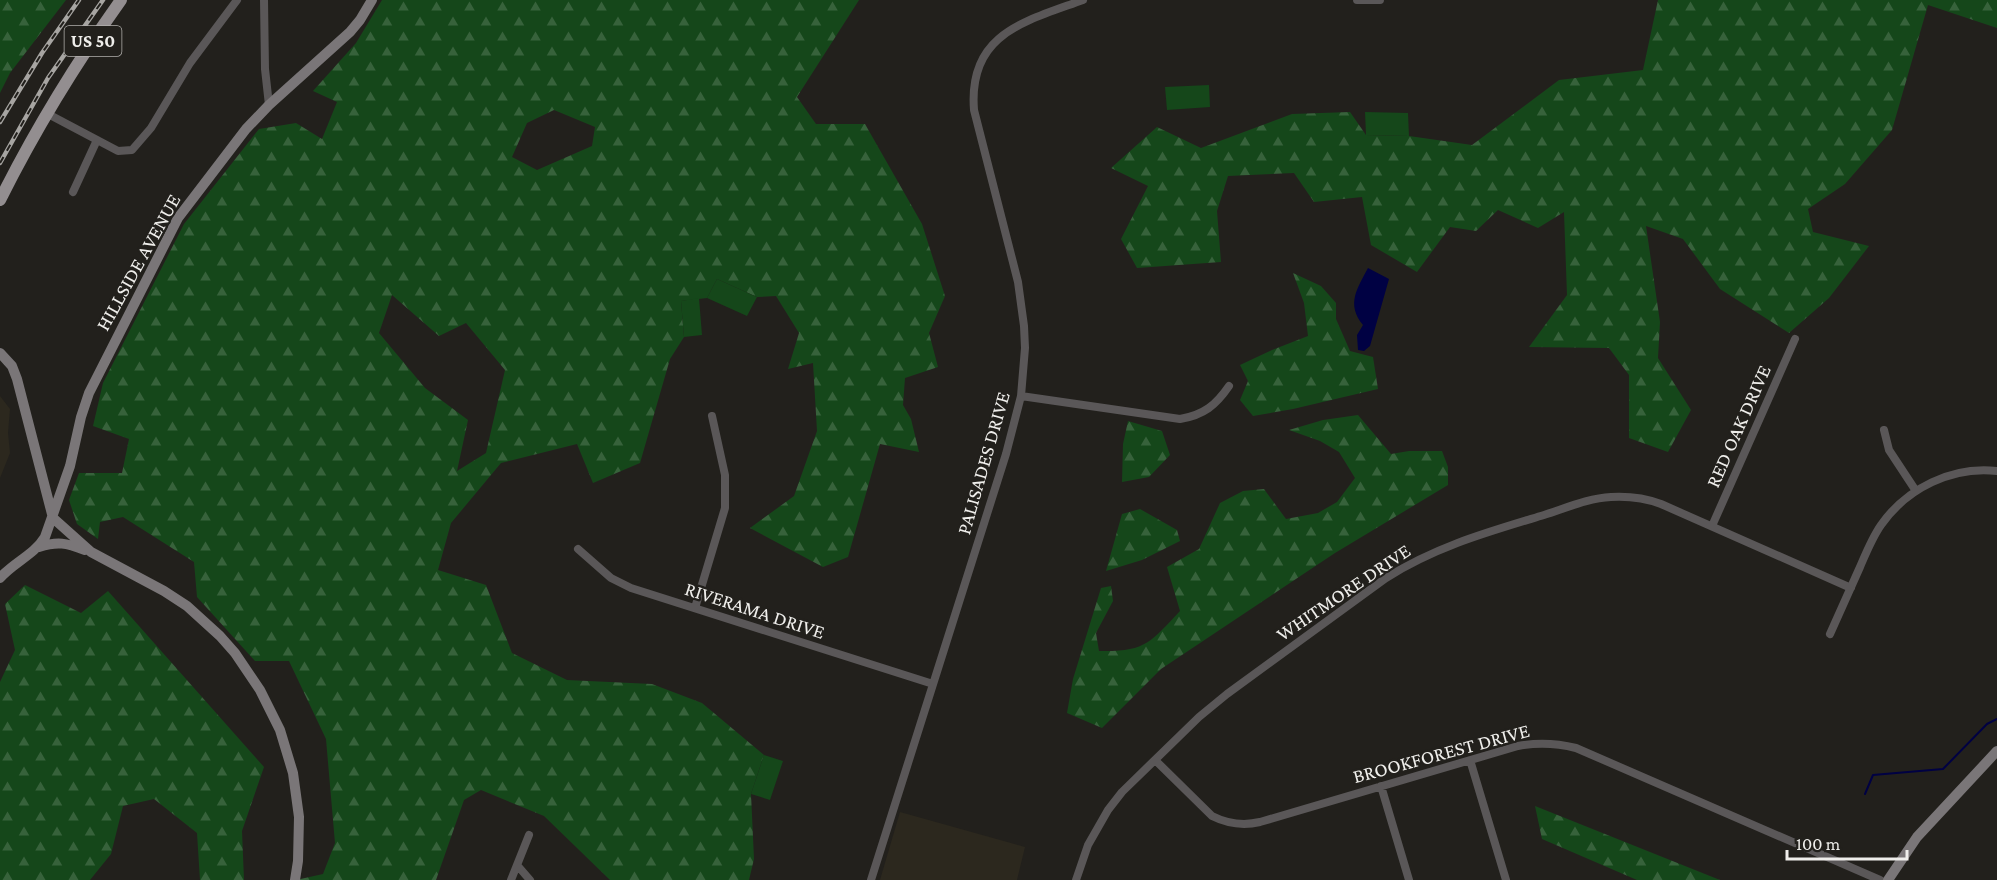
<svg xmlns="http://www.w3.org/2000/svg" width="1997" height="880" viewBox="0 0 1997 880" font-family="'Crimson Pro',serif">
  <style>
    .built { fill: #2c281e }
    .forest { fill: url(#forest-firs); fill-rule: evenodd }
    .pitch { fill: #15471a }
    .water { fill: #000143 }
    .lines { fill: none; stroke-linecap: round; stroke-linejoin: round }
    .stream { stroke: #000143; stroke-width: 2 }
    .street { stroke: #5a5758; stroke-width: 8 }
    .secondary { stroke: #7a7678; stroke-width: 10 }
    .primary { stroke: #938e90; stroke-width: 12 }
    .rail-casing { stroke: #a7a5a2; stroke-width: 4.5 }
    .rail { stroke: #22201c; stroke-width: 2; stroke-dasharray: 7; stroke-linecap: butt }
    .labels { text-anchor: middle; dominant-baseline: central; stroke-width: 4.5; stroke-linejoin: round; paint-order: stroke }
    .shield { fill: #22201c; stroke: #b2b0ad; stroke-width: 1.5 }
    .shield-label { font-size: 18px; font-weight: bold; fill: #efeeeb }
    .street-label { font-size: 20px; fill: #efeeeb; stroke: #22201c }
  </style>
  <defs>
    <pattern id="forest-firs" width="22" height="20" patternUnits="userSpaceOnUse" patternTransform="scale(1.5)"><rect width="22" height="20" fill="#15471a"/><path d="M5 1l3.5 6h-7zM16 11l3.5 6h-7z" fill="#37623b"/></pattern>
  </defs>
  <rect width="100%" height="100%" fill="#22201c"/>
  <!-- built -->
  <path class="built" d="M0 396 10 409 8 433 10 453 0 478Z
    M900 812 1025 847 1017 880H880Z"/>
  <!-- forest -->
  <path class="forest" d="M0 0H66L10 73 0 93Z
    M382 0H859L797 97 816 124H865L922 224 945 296 929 333 938 367 905 378 903 405 911 419 919 452 880 444 848 557 823 567 750 528 794 496 817 431 813 363 788 369 799 333 776 296 757 297 717 279 707 298 681 301 684 337 670 359 640 463 593 483 577 444 501 463 451 523 438 570 486 585 512 653 567 680 652 684 702 703 764 755 751 794 754 859 749 880H610L544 816 481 790 464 800 436 880H296L323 874 335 843 326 739 289 661H255L197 597 194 562 123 517 100 522 98 539 77 524 69 500 79 473H122L129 439 93 426 103 383 184 224 259 129 296 123 322 139 337 102 313 91 356 43ZM554 110 595 127 592 146 537 170 512 157 527 123ZM392 295 439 336 466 323 505 370 486 453 457 471 468 420 425 388 379 333Z
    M1658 0H1997V28L1928 5 1892 130 1845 184 1808 209 1813 232 1869 246 1829 298 1789 333 1720 289 1683 239 1646 226 1660 322 1658 358 1691 410 1668 452 1629 438V375L1609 348 1529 347 1567 295 1564 212 1538 228 1498 210 1476 231 1450 227 1417 272 1371 245 1362 197 1314 202 1294 173 1228 176 1217 211 1221 262 1137 268 1121 239 1148 186 1111 168 1157 127 1201 148 1292 114 1350 112 1366 135 1409 136 1472 145 1559 80 1643 70Z
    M1293 273 1321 286 1336 303V319L1350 351 1373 357 1378 389 1293 409 1253 416 1240 400 1248 381 1240 365 1272 350 1308 336 1304 303Z
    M1358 415 1391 454 1409 451H1442L1448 467V485L1335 553 1161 669 1102 728 1067 713 1073 679 1101 588 1111 586 1113 601 1096 633 1099 651C1145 652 1150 643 1180 611L1167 567 1199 549 1220 503 1243 491 1264 489 1286 519 1318 513 1337 502 1355 478 1339 452 1320 441 1289 430 1323 420Z
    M1128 421 1162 431 1170 455 1149 477 1122 482 1123 444Z
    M1140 509 1177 530 1180 541 1142 560 1106 571 1122 514Z
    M25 585 81 613 108 591 264 767 242 831 244 880H200L197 833 154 799 123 806 111 854 90 880H0V682L15 650 5 604Z
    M1535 806 1720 880H1637L1542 839Z"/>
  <!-- pitch -->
  <path class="pitch" d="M1209 85 1210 107 1167 110 1165 87Z
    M1365 112 1408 113 1409 136 1366 135Z
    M717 279 757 297 747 316 707 298Z
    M699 298 702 335 684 337 681 301Z
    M764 755 783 761 770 800 751 794Z"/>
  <!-- water -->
  <path class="water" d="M1368 268 1389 279 1370 346 1364 351 1358 350 1357 335 1363 325C1346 304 1357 289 1368 268Z"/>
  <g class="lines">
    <!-- stream -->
    <path class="stream" d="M1865 794 1873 775 1943 769 1987 724 1997 719"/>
    <!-- street -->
    <path class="street" d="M264 0 265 69 269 105
      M1357 0H1380
      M48 114 118 151 132 150 151 128 190 63 237 0
      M73 192 97 140
      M1021 396 1180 419C1204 415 1216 405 1229 386
      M1884 430 1889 450 1916 491
      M1712 526 1795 339
      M578 549 611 578 631 588 933 684
      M695 608 725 508V475L712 416
      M1830 634C1840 612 1850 589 1860 567 1866 553 1872 538 1881 525 1907 488 1952 466 1997 471
      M1155 760 1212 816C1228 824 1243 826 1260 822L1518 746C1539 742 1556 743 1576 748L1880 880
      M1470 760 1506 880
      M1381 786 1409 880
      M517 865 529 835
      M511 880 517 865 530 880
      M871 880 1006 454 1021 396 1025 348 1024 326 1018 282 974 110C968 34 1023 22 1083 0
      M1076 880 1088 845 1108 810 1122 792 1199 717 1227 694 1386 578C1437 546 1488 532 1544 515 1566 508 1589 498 1611 497 1629 496 1645 498 1661 504L1851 588"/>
    <!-- secondary -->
    <path class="secondary" d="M0 353 12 366 17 379 53 518 91 552 164 591 187 606 220 636 235 653 260 690 280 730 293 773 299 817 298 861 295 880
      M39 547C58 541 66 543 85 550
      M0 578C14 562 34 555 45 537L70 466 81 417 89 393 178 218 246 129 269 105 350 32 360 20 372 0
      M1888 880 1917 837 1997 751"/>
    <!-- primary -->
    <path class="primary" d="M0 200C35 130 76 63 121 0"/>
    <defs>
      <path id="rail" d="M0 122 42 53 79 0
        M0 163 48 78 103 0"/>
    </defs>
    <!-- rail casing -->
    <use href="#rail" class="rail-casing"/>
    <!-- rail -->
    <use href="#rail" class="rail"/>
  </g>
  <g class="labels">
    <!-- shield labels -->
    <rect class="shield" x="64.5" y="26" width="57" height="30" rx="4.5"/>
    <g class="shield-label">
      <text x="93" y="41">US 50</text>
    </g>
    <!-- street labels -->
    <g class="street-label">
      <text transform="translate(138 262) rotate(-61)">HILLSIDE AVENUE</text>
      <text transform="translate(1738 426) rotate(-66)">RED OAK DRIVE</text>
      <text transform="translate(983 463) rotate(-74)">PALISADES DRIVE</text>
      <text transform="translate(1343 592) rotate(-34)">WHITMORE DRIVE</text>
      <text transform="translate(755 610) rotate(18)">RIVERAMA DRIVE</text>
      <text transform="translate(1441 753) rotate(-15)">BROOKFOREST DRIVE</text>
    </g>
  </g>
  <!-- scale -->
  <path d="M1787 850v9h120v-9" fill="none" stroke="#efeeeb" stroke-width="3"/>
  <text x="1796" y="850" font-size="18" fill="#efeeeb" stroke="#22201c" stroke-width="4.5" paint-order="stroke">100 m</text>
</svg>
